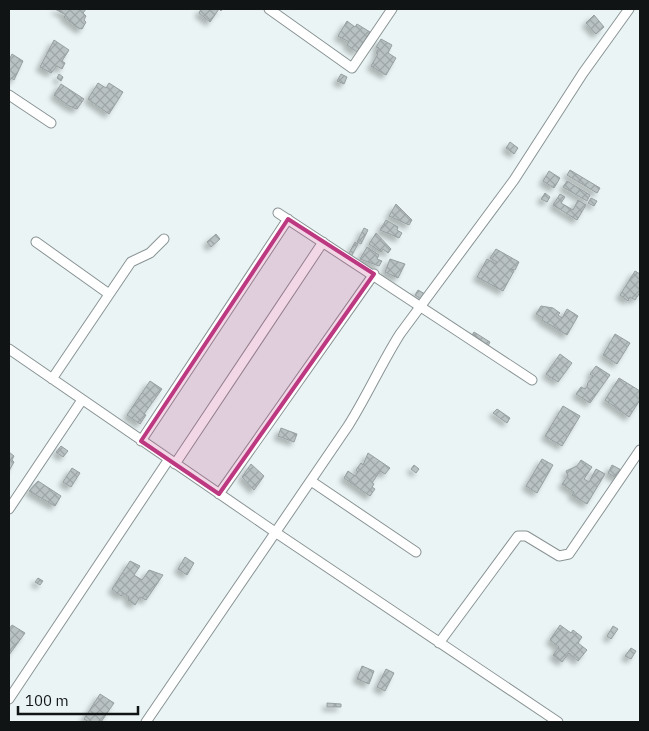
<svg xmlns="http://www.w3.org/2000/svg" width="649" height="731" viewBox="0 0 649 731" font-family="'IBM Plex Sans',sans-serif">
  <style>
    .building { fill: url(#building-cross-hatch); stroke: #979fa0; filter: url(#shadow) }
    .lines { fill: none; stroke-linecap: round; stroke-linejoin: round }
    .minor-casing { stroke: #8a9394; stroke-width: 11 }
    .minor { stroke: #fff; stroke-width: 9 }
    .marked { fill: #bc3981; fill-opacity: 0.2; stroke: #bc3981; stroke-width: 4; stroke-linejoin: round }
  </style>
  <defs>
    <pattern id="building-cross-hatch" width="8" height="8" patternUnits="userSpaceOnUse" patternTransform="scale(1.25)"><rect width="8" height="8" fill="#b9c2c3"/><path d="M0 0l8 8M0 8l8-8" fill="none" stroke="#9ea6a7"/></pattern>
    <filter id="shadow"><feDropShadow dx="-4" dy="4" stdDeviation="2.5" flood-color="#0004"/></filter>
  </defs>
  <rect width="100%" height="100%" fill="#eaf4f4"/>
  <!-- building -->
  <path class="building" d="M55 9H86L83 13 86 16 84 20 86 22 82 29 78 28 64 17 66 15Z
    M201 9H222L221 11 219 9 210 22 199 13Z
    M594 15 604 27 596 34 586 23Z
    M347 21 355 27 357 24 370 32 357 52 347 45 349 42 338 36Z
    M381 39 392 45 388 53 396 58 386 75 371 66 378 54 376 53 379 48 376 47Z
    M54 40 69 50 62 61 65 63 62 69 57 66 51 73 40 67Z
    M12 54 23 61 14 80 11 78 9 82V60Z
    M59 74 63 77 61 81 57 78Z
    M341 74 347 77 344 84 337 81Z
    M98 83 106 88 109 83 123 92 109 114 88 99Z
    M61 84 84 99 77 109 69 106 54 95Z
    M510 142 518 148 514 154 506 148Z
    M570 170 600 188 597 193 567 175Z
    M549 171 560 178 554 188 543 181Z
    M567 181 590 195 587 201 563 187Z
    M545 193 550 197 547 202 541 199Z
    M560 194 565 197 561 203 573 210 578 200 586 205 577 220 553 205Z
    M591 198 597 201 594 206 588 203Z
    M396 204 412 220 409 225 389 216Z
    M386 220 398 227 397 230 402 233 399 238 380 230Z
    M364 228 368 230 361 244 357 242Z
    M376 233 391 249 388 253 383 249 381 252 369 244Z
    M216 234 220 239 211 247 207 242Z
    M355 242 358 244 351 257 348 255Z
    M367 247 379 255 377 259 382 261 379 266 360 259Z
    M496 249 519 262 515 270 510 269 514 271 503 291 477 277 487 259 496 264 497 262 490 258Z
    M390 259 405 264 398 278 385 272Z
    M635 271 640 274V295L639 294 635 300 630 297 628 301 620 295Z
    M418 290 425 294 421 299 415 295Z
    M541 306 553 308 560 313 558 315 562 318 567 309 578 316 567 335 542 320 543 318 536 314Z
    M474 332 490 342 488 346 472 335Z
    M615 334 630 343 617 364 603 355Z
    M560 354 572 363 558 382 546 374Z
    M596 366 610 375 590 403 576 394 581 387 585 389 588 385 587 384 593 376 590 374Z
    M619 378 640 391V400L629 417 605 400Z
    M150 381 162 389 144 414 146 415 140 424 127 415Z
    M563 406 580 416 562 446 545 436Z
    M497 409 510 418 507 423 493 413Z
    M281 428 297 434 294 442 278 436Z
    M61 446 68 451 63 457 56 452Z
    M9 452 14 456 12 460 14 462 9 471Z
    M368 453 390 468 385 474 380 471 372 483 374 484 372 487 375 489 370 496 344 478 348 471 355 476 358 472 356 470 361 463 363 465Z
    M542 459 553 465 537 493 526 486Z
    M581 460 592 467 584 479 589 482 596 469 605 474 587 504 572 495 574 492 562 484 568 476 566 471 577 466Z
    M251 464 264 476 254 490 242 477Z
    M414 465 419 469 416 473 411 469Z
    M612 465 623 471 618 479 608 473Z
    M72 468 80 473 71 487 63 482Z
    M38 481 61 496 55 506 29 491Z
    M185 557 194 563 187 575 178 569Z
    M130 561 140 566 134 575 142 580 149 570 163 575 146 600 140 597 135 605 128 600 129 597 123 593 121 596 112 589Z
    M38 578 43 581 40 585 35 582Z
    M12 625 25 633 9 655V629Z
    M560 625 571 633 573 630 582 637 578 643 587 650 578 661 569 653 562 662 553 655 559 647 550 640Z
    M613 626 618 629 611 639 607 636Z
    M631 648 636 651 631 659 625 656Z
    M362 666 374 671 369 684 357 679Z
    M386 669 394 673 385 691 377 687Z
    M100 694 114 703 101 722H89L84 719Z
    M327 703 341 704V707H327Z"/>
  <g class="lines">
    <defs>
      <path id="minor" d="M269 9 352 68 392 9
        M9 95 51 123
        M278 213 532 380
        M36 242 109 294
        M9 349 275 532 558 722
        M52 379 131 262 150 253 164 239
        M141 441 288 219
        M175 464 323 242
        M311 481 416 552
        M219 494 374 274
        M9 509 82 400
        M439 643 518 536H526L559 556 569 554 640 450
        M9 699 169 459
        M146 722 348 426C367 396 381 364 400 334L514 180 583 73 629 9"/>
    </defs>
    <!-- minor casing -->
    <use href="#minor" class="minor-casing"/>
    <!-- minor -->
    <use href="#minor" class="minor"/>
  </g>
  <!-- marked area -->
  <path class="marked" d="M288 219 374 274 219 494 141 441Z"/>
  <!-- border -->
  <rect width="649" height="731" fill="none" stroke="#111415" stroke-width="20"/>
  <!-- scale -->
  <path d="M18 706v8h120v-8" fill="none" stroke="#111415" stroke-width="2.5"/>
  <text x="25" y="706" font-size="15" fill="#111415" stroke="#eaf4f4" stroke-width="4" paint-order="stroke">100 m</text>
</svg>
